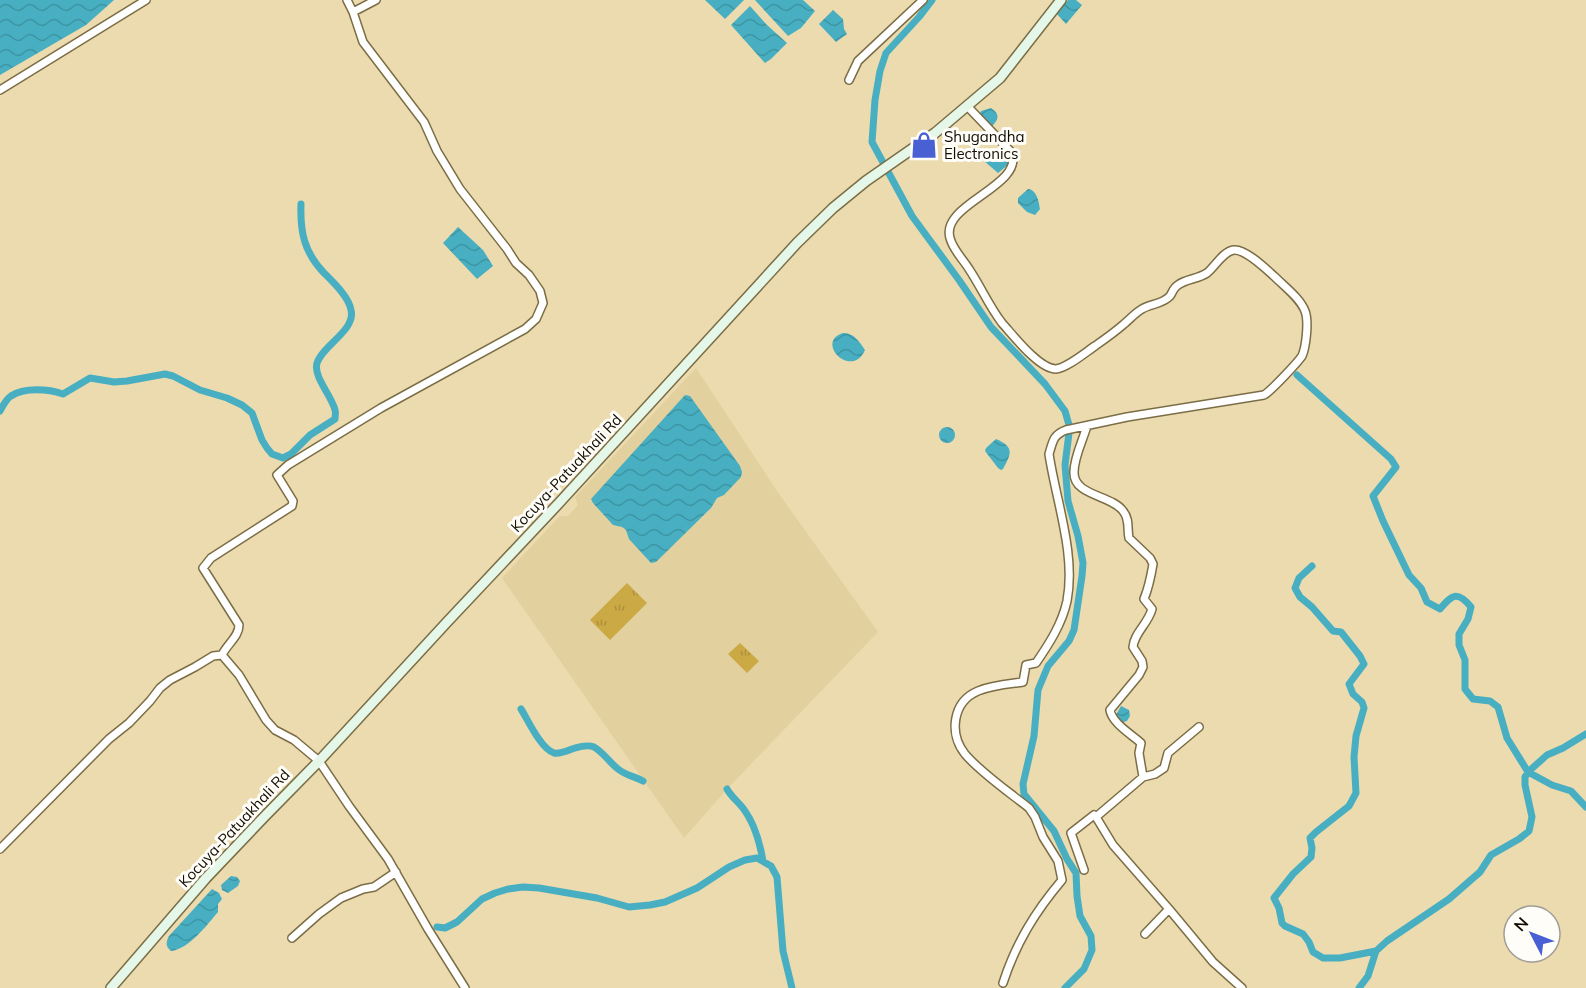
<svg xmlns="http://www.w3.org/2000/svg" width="1586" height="988" viewBox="0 0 1586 988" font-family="Mulish,sans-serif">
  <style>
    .built { fill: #e2d09e }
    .grass { fill: url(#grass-tufts) }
    .water { fill: url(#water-waves) }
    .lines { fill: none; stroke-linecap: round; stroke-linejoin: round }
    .canal { stroke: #47afc1; stroke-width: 7 }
    .minor-casing { stroke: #7b6d45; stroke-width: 10 }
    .secondary-casing { stroke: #7b6d45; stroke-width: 12 }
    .minor { stroke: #fff; stroke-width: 7 }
    .secondary { stroke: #e4f7e8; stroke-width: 9 }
    .labels { text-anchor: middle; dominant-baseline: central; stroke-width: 6; stroke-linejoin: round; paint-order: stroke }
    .poi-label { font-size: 15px; fill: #120c01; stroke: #fefdf8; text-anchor: start }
    .street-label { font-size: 15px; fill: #120c01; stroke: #fefdf8 }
  </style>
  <defs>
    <pattern id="grass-tufts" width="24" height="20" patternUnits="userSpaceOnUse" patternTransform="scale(1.5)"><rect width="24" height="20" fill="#cba944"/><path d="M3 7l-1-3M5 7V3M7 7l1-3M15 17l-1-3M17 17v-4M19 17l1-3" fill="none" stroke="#ad903a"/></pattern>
    <pattern id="water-waves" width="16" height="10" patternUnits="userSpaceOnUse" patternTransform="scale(1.5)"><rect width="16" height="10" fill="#47afc1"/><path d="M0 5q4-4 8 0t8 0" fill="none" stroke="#3d95a4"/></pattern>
  </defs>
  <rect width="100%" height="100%" fill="#ebdbaf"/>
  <!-- built -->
  <path class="built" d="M696 368 779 494 878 632 727 789 684 838 502 578 560 516H568L578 505 575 497Z"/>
  <!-- grass -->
  <path class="grass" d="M627 583 647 603 610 640 590 620Z
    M740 643 759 661 747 673 728 654Z"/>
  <!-- water -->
  <path class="water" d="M0 0H114L86 25 0 75Z
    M705 0H744L725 19Z
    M755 0H803L815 11 801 28 788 36Z
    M1068 0H1076L1082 5 1066 24 1056 13Z
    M750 6 767 25 787 43 771 59 765 63 731 25Z
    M833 10 843 19 844 29 847 34 836 42 819 24Z
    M991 108C1000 114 999 119 992 126L989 125 980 114 981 111Z
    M993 150 1001 153 1009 159V164L998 173 983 160 986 154Z
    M1028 189C1037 190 1039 202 1040 209L1035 215 1027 212 1018 203V198Z
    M458 227 483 250 493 266 477 279 443 243Z
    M843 333C854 333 859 341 865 350 852 380 814 342 843 333Z
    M685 395 690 396 740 466 742 472 741 477 724 495 717 498 711 508 656 562 651 563 629 539 626 530 622 527 613 525 593 503 591 499Z
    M939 435a8 8 0 1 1 16 0a8 8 0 1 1-16 0Z
    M996 439C1015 447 1011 454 1003 469L1001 470 998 468 985 451 986 448Z
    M1121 706 1129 710 1130 716 1127 721 1121 723 1116 715Z
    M231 876 237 877 240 881 238 886 228 893 222 890 221 885Z
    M212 889 219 893 222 899 218 904V912C207 925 189 949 171 951 165 946 166 942 169 936Z"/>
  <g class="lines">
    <!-- canal -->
    <path class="canal" d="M932 0 919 17 886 53 880 71 875 100 872 142 912 216 959 280 991 327 1045 384 1065 411 1069 425V433L1065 465 1068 501 1078 536 1083 563 1082 576 1074 630 1069 641 1048 666 1038 690 1034 736 1023 784 1024 794 1054 831 1067 859 1076 873 1077 896 1080 916 1091 936 1092 950 1084 969 1065 988
      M1297 375 1391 459 1396 467 1373 496 1383 521 1409 575 1421 588 1427 602 1440 609C1452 595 1457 590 1471 607L1468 619 1459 634V645L1465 660V689L1473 699 1490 701 1498 707 1507 738 1528 772 1547 755 1563 748 1586 734
      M0 411C3 406 6 399 11 396 24 387 49 389 63 394L90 378 114 382 127 381 165 374 173 376 200 390 227 398 242 405 252 413 262 440 267 448 272 454 283 458 291 454 310 435 335 419C335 417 336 412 335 410 332 396 313 377 317 363 323 345 356 330 351 310 349 297 333 282 324 273 304 252 300 232 301 204
      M1312 566 1299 578 1295 588 1300 597 1312 607 1333 631 1341 632 1360 656 1364 664 1349 684 1353 694 1362 702 1364 708 1356 736 1354 757 1356 793 1349 806 1316 832 1310 838 1312 848 1311 857 1293 874 1274 898 1279 908 1282 923 1285 926 1303 934 1309 942 1313 952 1323 958H1340L1376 951 1387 941 1449 899 1480 872 1491 855 1519 839 1529 831 1532 817 1525 785V777L1528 772 1552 785 1571 791 1586 807
      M521 709C528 720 541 749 554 753 559 754 567 751 572 749 578 747 587 744 594 747 603 752 610 763 618 769 627 776 634 776 643 781
      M727 789C732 798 740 803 745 811 755 825 760 844 763 861
      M437 927 445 928 457 922 482 899 495 893 508 889 523 887 539 888 597 898 629 907 650 905 665 902 697 888 729 867 745 860 757 858 771 866 777 877 783 951 792 988
      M1359 988 1368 976 1376 951"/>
    <defs>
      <path id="minor" d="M347 0 353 12 376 0
        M353 12 363 42 424 122 437 151 460 189 507 249 516 263 529 275 540 291 543 303 536 319 525 329 381 408 288 465 277 475 293 501 292 506 211 558 203 568 239 625C239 637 227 644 222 655L239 675 266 720 275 730 294 740 319 761 349 806 388 859 428 929 465 988
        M849 80 858 61 923 0
        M0 90 146 0
        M968 107 1012 153C1023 187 940 204 950 238 953 250 963 259 969 269 981 287 989 306 1002 323 1013 335 1039 369 1056 369 1067 368 1086 352 1095 346 1105 339 1115 332 1124 324 1130 319 1135 313 1142 309 1150 304 1163 304 1170 296 1173 292 1173 288 1178 285 1186 279 1198 279 1207 273 1215 267 1223 251 1234 250 1246 249 1267 270 1275 277 1285 287 1300 298 1305 311 1309 321 1306 347 1302 356 1298 362 1271 391 1264 395L1127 417 1066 430C1053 435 1053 441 1049 454 1056 501 1076 554 1067 601 1062 624 1049 644 1036 663L1026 665 1023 682C1008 684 992 685 978 691 952 702 949 734 965 754 981 773 1009 792 1029 808L1035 817 1043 837 1058 861 1062 880C1035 912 1016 943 1003 983
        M1087 426C1083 440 1074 457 1074 472 1073 496 1112 495 1123 511 1130 519 1127 529 1129 538L1150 558 1153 564C1151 576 1149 587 1144 599L1152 609C1148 624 1134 633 1133 647L1142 661 1143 667 1139 675 1110 710C1112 723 1131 734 1141 743L1139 753 1143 777
        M1096 817 1113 845 1169 909 1145 934
        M0 849 109 739 129 723 150 701 160 688 170 680 195 667 213 656 222 655
        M1084 870 1071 833 1094 815 1096 817 1143 777 1155 774 1164 768 1168 753 1199 727
        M1169 909 1213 962 1242 988
        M292 938 319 914 341 898 363 889 374 887 396 872"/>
      <path id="secondary" d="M111 988 206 878 265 816 319 761 448 621 559 503 797 243 833 208 866 181 935 133 1000 78 1061 0"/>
    </defs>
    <!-- minor casing -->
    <use href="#minor" class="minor-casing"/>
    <!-- secondary casing -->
    <use href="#secondary" class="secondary-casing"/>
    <!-- minor -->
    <use href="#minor" class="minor"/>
    <!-- secondary -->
    <use href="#secondary" class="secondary"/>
  </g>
  <!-- icons -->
  <defs>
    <symbol id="shop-bare" viewBox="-9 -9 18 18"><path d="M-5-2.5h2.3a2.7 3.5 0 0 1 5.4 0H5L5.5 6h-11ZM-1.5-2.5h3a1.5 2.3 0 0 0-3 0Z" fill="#4960d4" stroke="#fefdf8" stroke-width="2.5" paint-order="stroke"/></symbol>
  </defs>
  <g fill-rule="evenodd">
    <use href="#shop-bare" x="905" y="126" width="38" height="38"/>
  </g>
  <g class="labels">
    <!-- poi labels -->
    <g class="poi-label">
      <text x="944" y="136">Shugandha<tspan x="944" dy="17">Electronics</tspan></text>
    </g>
    <!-- street labels -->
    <g class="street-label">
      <text transform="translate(566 473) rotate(-47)">Kocuya-Patuakhali Rd</text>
      <text transform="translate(234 828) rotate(-47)">Kocuya-Patuakhali Rd</text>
    </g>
  </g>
  <!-- north arrow -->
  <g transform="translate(1532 934) rotate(312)"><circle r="28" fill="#fefdf8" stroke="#a09d95" stroke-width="1.5"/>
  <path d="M0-4.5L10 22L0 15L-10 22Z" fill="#4960d4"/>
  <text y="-9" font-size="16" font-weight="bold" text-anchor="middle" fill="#120c01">N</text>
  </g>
</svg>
